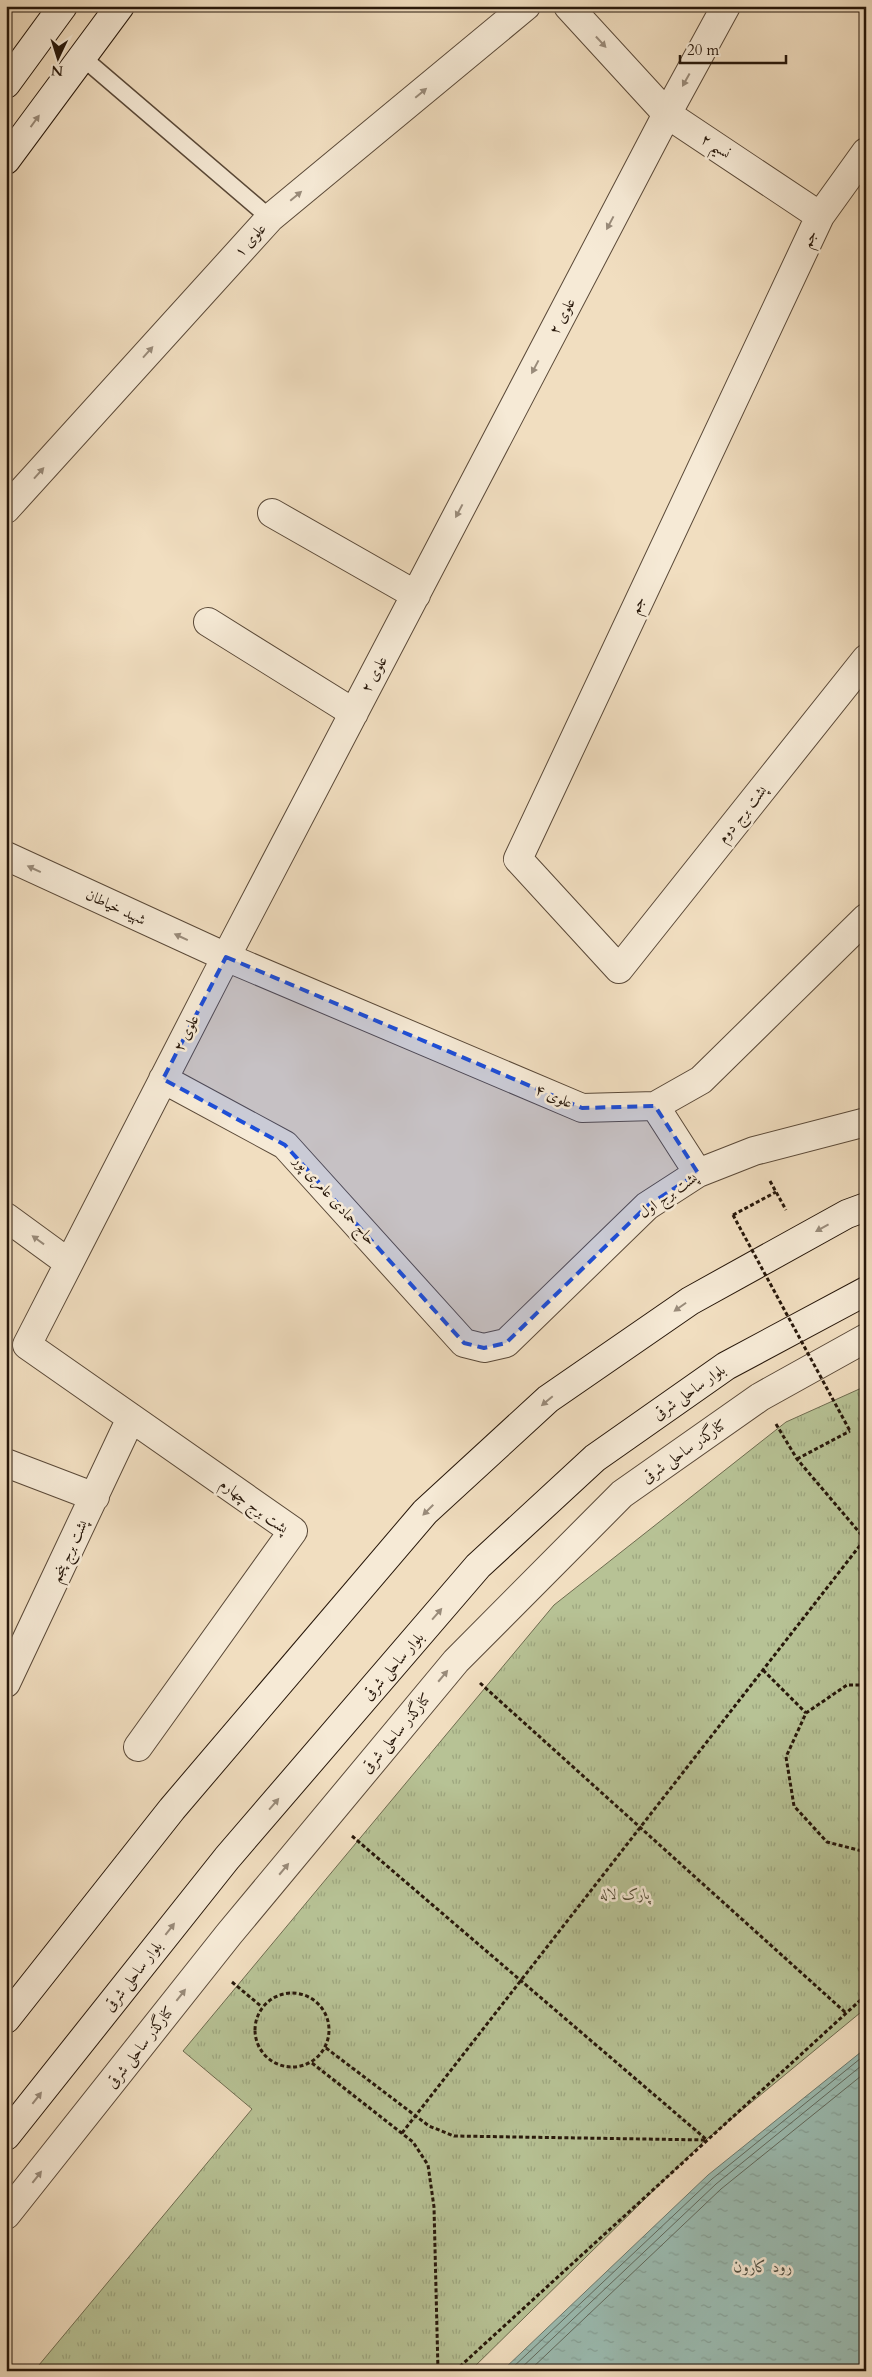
<svg xmlns="http://www.w3.org/2000/svg" width="872" height="2377" viewBox="0 0 872 2377" font-family="Cardo,Amiri,serif">
  <style>
    .grass { fill: url(#grass-tufts); stroke: #6f6c50 }
    .water { fill: url(#water-ripples); stroke: #6d7a6f }
    .lines { fill: none; stroke-linecap: round; stroke-linejoin: round }
    .shore { stroke: #616a5e; stroke-width: 1 }
    .service-casing { stroke: #5a4938; stroke-width: 19 }
    .minor-casing { stroke: #5a4938; stroke-width: 30 }
    .tertiary-casing { stroke: #5a4938; stroke-width: 30 }
    .secondary-casing { stroke: #27170a; stroke-width: 30 }
    .path { stroke: #27170a; stroke-width: 3; stroke-dasharray: 4 2.5; stroke-linecap: butt }
    .service { stroke: #f6ead6; stroke-width: 16 }
    .minor { stroke: #f6ead6; stroke-width: 28 }
    .tertiary { stroke: #f6ead6; stroke-width: 28 }
    .secondary { stroke: #f6ead6; stroke-width: 28 }
    .path-bridge { stroke: #27170a; stroke-width: 3; stroke-dasharray: 4 2.5; stroke-linecap: butt }
    .oneway { fill: #998b7a }
    .marked { fill: #1d4ed8; fill-opacity: 0.2; stroke: #1d4ed8; stroke-width: 4; stroke-dasharray: 10 6; stroke-linejoin: round }
    .labels { text-anchor: middle; dominant-baseline: central; stroke-width: 5; stroke-linejoin: round; paint-order: stroke }
    .street-label { font-size: 15px; fill: #27170a; stroke: #f6ead6 }
    .park-label { font-size: 15px; font-style: italic; fill: #524a34; stroke: #f6ead6 }
    .water-label { font-size: 16px; font-style: italic; fill: #505145; stroke: #f6ead6 }
  </style>
  <defs>
    <pattern id="grass-tufts" width="24" height="20" patternUnits="userSpaceOnUse" patternTransform="scale(1.25)"><rect width="24" height="20" fill="#b7c295"/><path d="M3 7l-1-3M5 7V3M7 7l1-3M15 17l-1-3M17 17v-4M19 17l1-3" fill="none" stroke="#9da67f"/></pattern>
    <pattern id="water-ripples" width="26" height="14" patternUnits="userSpaceOnUse" patternTransform="scale(1.25)"><rect width="26" height="14" fill="#9bbcb2"/><path d="M2 4q2-2 4 0t4 0M15 11q2-2 4 0t4 0" fill="none" stroke="#86a198"/></pattern>
  </defs>
  <rect width="100%" height="100%" fill="#f1dec0"/>
  <filter id="stains"><feTurbulence type="fractalNoise" baseFrequency=".004" numOctaves="4"/><feColorMatrix values="0 0 0 0 .2 0 0 0 0 .09 0 0 0 0 .02 0 0 0 .5 -.17"/></filter>
  <radialGradient id="worn" r=".72"><stop offset=".6" stop-color="#630" stop-opacity="0"/><stop offset="1" stop-color="#630" stop-opacity=".3"/></radialGradient>
  <!-- grass -->
  <path class="grass" d="M866 1386V2008L701 2144 470 2371H34L252 2109 183 2051 554 1605 786 1422Z"/>
  <!-- water -->
  <path class="water" d="M866 2048V2371H502L708 2175Z"/>
  <g class="lines">
    <!-- shore -->
    <path class="shore" d="M509 2371 712 2179 866 2054
      M518 2371 716 2184 866 2062
      M529 2371 721 2189 866 2072"/>
    <defs>
      <path id="service" d="M82 57 270 218"/>
      <path id="minor" d="M568 6 667 114 820 216 866 152
        M820 216 518 859 619 969 866 659
        M272 513 416 595
        M208 622 354 713
        M6 856 226 957 582 1108 655 1106 701 1080 866 918
        M163 1079 285 1145 464 1343 484 1348 506 1343 647 1206 698 1173 754 1151 866 1122
        M655 1106 698 1173
        M6 1217 69 1263
        M6 1463 95 1497
        M6 1683 131 1418
        M138 1747 293 1531 27 1345 226 957 667 114 726 6"/>
      <path id="tertiary" d="M6 509 270 218 526 6
        M6 2215 229 1934 456 1661 622 1494 760 1397 866 1338"/>
      <path id="secondary" d="M6 84 63 6
        M6 160 120 6
        M6 2019 172 1809 425 1512 548 1399 690 1301 847 1214 866 1207
        M6 2136 227 1858 478 1566 595 1458 726 1366 866 1291"/>
    </defs>
    <!-- service casing -->
    <use href="#service" class="service-casing"/>
    <!-- minor casing -->
    <use href="#minor" class="minor-casing"/>
    <!-- tertiary casing -->
    <use href="#tertiary" class="tertiary-casing"/>
    <!-- secondary casing -->
    <use href="#secondary" class="secondary-casing"/>
    <!-- path -->
    <path class="path" d="M770 1181 786 1210
      M733 1215 776 1192
      M776 1424 797 1459 865 1539
      M797 1459 850 1431
      M763 1670 806 1713
      M480 1683 846 2013
      M866 1685H847L806 1713 786 1757 794 1806 827 1842 866 1852
      M352 1836 707 2140
      M232 1982 262 2007
      M255 2030a37 37 0 1 1 74 0a37 37 0 1 1-74 0Z
      M326 2048 429 2126 454 2136 707 2140
      M312 2063 413 2142 428 2165 434 2207 438 2371
      M402 2133 865 1539
      M455 2371 866 1995"/>
    <!-- service -->
    <use href="#service" class="service"/>
    <!-- minor -->
    <use href="#minor" class="minor"/>
    <!-- tertiary -->
    <use href="#tertiary" class="tertiary"/>
    <!-- secondary -->
    <use href="#secondary" class="secondary"/>
    <!-- path-bridge -->
    <path class="path-bridge" d="M733 1215 850 1431"/>
  </g>
  <!-- one-way arrows -->
  <defs><path id="oneway-solid" d="M-6-.8H1V-3.2L6.5 0L1 3.2V.8H-6Z" transform="scale(1.25)"/></defs>
  <g class="oneway">
    <use href="#oneway-solid" transform="translate(601 42) rotate(47)"/>
    <use href="#oneway-solid" transform="translate(686 80) rotate(119)"/>
    <use href="#oneway-solid" transform="translate(421 93) rotate(-40)"/>
    <use href="#oneway-solid" transform="translate(35 121) rotate(-54)"/>
    <use href="#oneway-solid" transform="translate(296 196) rotate(-40)"/>
    <use href="#oneway-solid" transform="translate(610 223) rotate(118)"/>
    <use href="#oneway-solid" transform="translate(148 352) rotate(-48)"/>
    <use href="#oneway-solid" transform="translate(535 367) rotate(118)"/>
    <use href="#oneway-solid" transform="translate(39 473) rotate(-48)"/>
    <use href="#oneway-solid" transform="translate(459 511) rotate(118)"/>
    <use href="#oneway-solid" transform="translate(34 869) rotate(-155)"/>
    <use href="#oneway-solid" transform="translate(181 937) rotate(-155)"/>
    <use href="#oneway-solid" transform="translate(822 1228) rotate(151)"/>
    <use href="#oneway-solid" transform="translate(38 1240) rotate(-144)"/>
    <use href="#oneway-solid" transform="translate(680 1307) rotate(145)"/>
    <use href="#oneway-solid" transform="translate(547 1401) rotate(140)"/>
    <use href="#oneway-solid" transform="translate(428 1510) rotate(135)"/>
    <use href="#oneway-solid" transform="translate(437 1614) rotate(-49)"/>
    <use href="#oneway-solid" transform="translate(443 1676) rotate(-50)"/>
    <use href="#oneway-solid" transform="translate(274 1804) rotate(-49)"/>
    <use href="#oneway-solid" transform="translate(284 1869) rotate(-50)"/>
    <use href="#oneway-solid" transform="translate(170 1929) rotate(-52)"/>
    <use href="#oneway-solid" transform="translate(181 1995) rotate(-52)"/>
    <use href="#oneway-solid" transform="translate(37 2098) rotate(-52)"/>
    <use href="#oneway-solid" transform="translate(37 2177) rotate(-52)"/>
  </g>
  <!-- marked area -->
  <path class="marked" d="M226 957 582 1108 655 1106 698 1173 647 1206 506 1343 484 1348 464 1343 285 1145 163 1079Z"/>
  <g class="labels">
    <!-- street labels -->
    <g class="street-label">
      <text transform="translate(716 146) rotate(34)">نسیم ۲</text>
      <text transform="translate(809 239) rotate(-65)">جم</text>
      <text transform="translate(250 240) rotate(-48)">علوی ۱</text>
      <text transform="translate(562 316) rotate(-62)">علوی ۲</text>
      <text transform="translate(637 605) rotate(-65)">جم</text>
      <text transform="translate(374 674) rotate(-62)">علوی ۲</text>
      <text transform="translate(742 814) rotate(-51)">پشت برج دوم</text>
      <text transform="translate(116 907) rotate(25)">شهید خیاطان</text>
      <text transform="translate(186 1033) rotate(-63)">علوی ۲</text>
      <text transform="translate(554 1096) rotate(23)">علوی ۴</text>
      <text transform="translate(668 1195) rotate(-35)">پشت برج اول</text>
      <text transform="translate(335 1200) rotate(48)">حاج حمادی عامری پور</text>
      <text transform="translate(689 1392) rotate(-35)">بلوار ساحلی شرقی</text>
      <text transform="translate(684 1451) rotate(-35)">کنارگذر ساحلی شرقی</text>
      <text transform="translate(254 1506) rotate(37)">پشت برج چهارم</text>
      <text transform="translate(69 1551) rotate(-65)">پشت برج پنجم</text>
      <text transform="translate(393 1666) rotate(-49)">بلوار ساحلی شرقی</text>
      <text transform="translate(396 1733) rotate(-50)">کنارگذر ساحلی شرقی</text>
      <text transform="translate(133 1976) rotate(-52)">بلوار ساحلی شرقی</text>
      <text transform="translate(140 2047) rotate(-52)">کنارگذر ساحلی شرقی</text>
    </g>
    <!-- park labels -->
    <g class="park-label">
      <text x="625" y="1894">پارک لاله</text>
    </g>
    <!-- water labels -->
    <g class="water-label">
      <text x="763" y="2267">رود کارون</text>
    </g>
  </g>
  <!-- margin -->
  <rect width="872" height="2377" fill="none" stroke="#f1dec0" stroke-width="25"/>
  <rect x="8" y="8" width="857" height="2362" fill="none" stroke="#27170a" stroke-width="2.5"/>
  <rect x="12" y="12" width="847" height="2352" fill="none" stroke="#27170a"/>
  <!-- north arrow -->
  <g transform="translate(58 58) rotate(184)" stroke="#f6ead6" stroke-width="4" paint-order="stroke">
  <path d="M0-4L9 19L0 12L-9 19Z" fill="#27170a"/>
  <text y="-8" font-size="14" font-weight="bold" text-anchor="middle" fill="#27170a">N</text>
  </g>
  <!-- scale -->
  <path d="M680 55v8h106v-8" fill="none" stroke="#27170a" stroke-width="2.5"/>
  <text x="687" y="55" font-size="15" fill="#27170a" stroke="#f6ead6" stroke-width="4" paint-order="stroke">20 m</text>
  <rect width="100%" height="100%" filter="url(#stains)"/>
  <rect width="100%" height="100%" fill="url(#worn)"/>
</svg>
